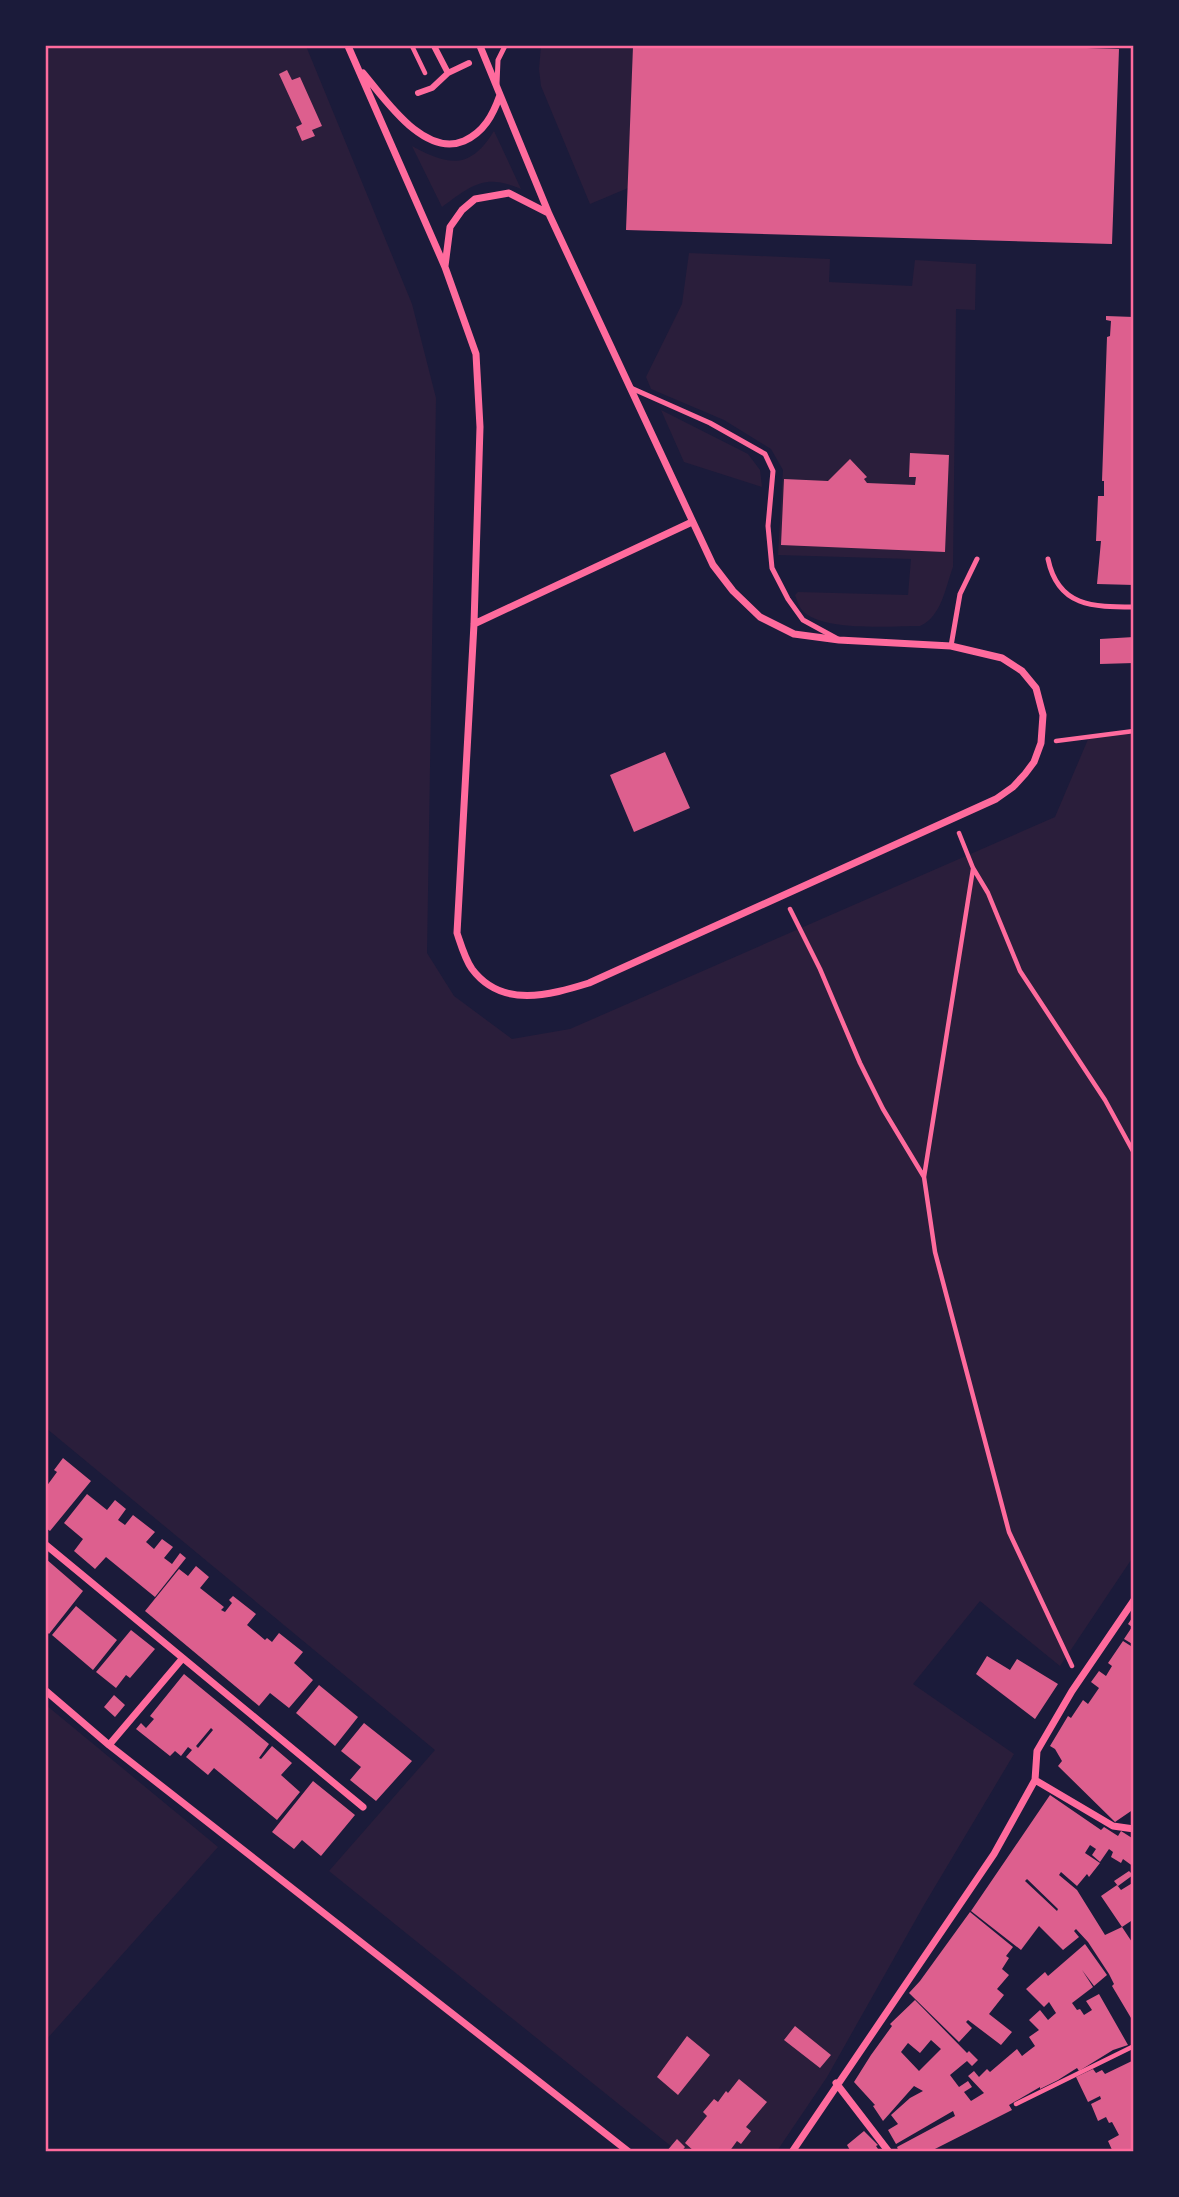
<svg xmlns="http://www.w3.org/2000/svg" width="1179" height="2197" viewBox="0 0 1179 2197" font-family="Rubik,sans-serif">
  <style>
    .green { fill: #2a1e3b }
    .building { fill: #dd5f8e; fill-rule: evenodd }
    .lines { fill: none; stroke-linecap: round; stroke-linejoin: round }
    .path { stroke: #ff6b9d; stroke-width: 4.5 }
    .service { stroke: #ff6b9d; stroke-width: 5 }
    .pedestrian { stroke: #ff6b9d; stroke-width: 6 }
    .minor { stroke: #ff6b9d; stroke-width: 7 }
    .neatline { fill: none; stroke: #ff6b9d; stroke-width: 2.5 }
  </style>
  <rect width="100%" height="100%" fill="#1b1b3a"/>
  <!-- green -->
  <path class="green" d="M46 46H306L412 304 436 398 427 953 454 996 512 1039 570 1029 1055 817 1089 737 1133 731V1557L1060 1666 980 1601 913 1684 1014 1754 924 1905 827 2077 777 2151H677L329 1871 435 1750 46 1428Z
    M541 46H633L628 188 590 204 541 86 539 69Z
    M494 131 521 189C484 173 471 186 442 207L412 146C449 166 470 170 494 131Z
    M689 253 830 259 829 282 912 286 915 260 976 264 975 310 956 309 953 567C945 588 942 616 920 626 893 626 820 632 802 610 799 607 797 600 795 595L798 592 908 595 911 559 778 555 783 470 771 449 724 420 651 389 646 377 682 304Z
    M661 410 748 454 760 470 762 487 684 462Z
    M46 1705 218 1847 46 2040Z"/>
  <!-- building -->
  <path class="building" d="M633 46H1023L1119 49 1112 244 626 230Z
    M287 70 292 80 300 77 322 126 312 130 315 136 302 141 296 127 302 124 279 74Z
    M1106 316 1134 317V585L1097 584 1101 541H1096L1098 496H1104V481H1102L1107 337 1110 336 1111 321 1106 320Z
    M910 453 949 455 945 552 781 545 784 479 828 481 850 459 867 477 864 479 867 483 915 485 916 477H909Z
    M1134 637V663L1100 664V639Z
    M665 752 690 808 634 832 610 775Z
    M63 1458 91 1481 50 1531 46 1528V1487L57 1472 54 1470Z
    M87 1494 107 1510 115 1500 126 1509 118 1520 125 1525 133 1515 155 1532 146 1542 154 1549 162 1539 173 1547 164 1558 172 1564 180 1553 186 1558 155 1597 106 1557 95 1569 74 1551 83 1539 64 1523Z
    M46 1559 83 1591 49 1634 46 1631Z
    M196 1566 209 1577 200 1588 224 1607 221 1610 225 1612 232 1603 229 1600 233 1596 256 1614 247 1625 265 1640 267 1638 272 1642 279 1633 303 1652 294 1663 313 1680 289 1708 270 1693 259 1706 145 1611 179 1569 188 1576Z
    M76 1606 117 1640 93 1670 52 1635Z
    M1134 1615V1645L1124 1639 1132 1627 1128 1624Z
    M131 1630 155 1649 130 1678 126 1675 116 1688 96 1672Z
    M1123 1641 1134 1648V1809L1115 1822 1058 1766 1062 1761 1055 1749 1050 1746 1068 1716 1071 1718 1083 1700 1088 1704 1099 1688 1091 1682 1099 1671 1106 1676 1112 1666 1108 1663Z
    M987 1656 1010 1670 1017 1659 1058 1684 1035 1719 976 1674Z
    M184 1674 269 1744 259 1758 261 1759 272 1746 292 1763 281 1775 300 1792 277 1820 214 1768 208 1775 186 1757 192 1750 188 1747 181 1756 175 1751 170 1756 136 1729 141 1723 146 1728 154 1719 150 1716ZM211 1728 213 1730 198 1748 196 1746Z
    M319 1685 358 1717 335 1746 296 1713Z
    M114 1695 125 1705 115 1717 104 1707Z
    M364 1723 412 1761 376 1801 350 1780 361 1767 341 1751Z
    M313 1781 355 1815 321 1856 302 1840 294 1849 272 1832Z
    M1050 1795 1101 1830 1104 1827 1118 1836 1121 1831 1132 1838 1134 1836V1867L1123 1859 1121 1863 1111 1857 1113 1852 1109 1849 1100 1862 1092 1855 1096 1849 1090 1845 1085 1853 1100 1863 1089 1877 1087 1874 1077 1886 1061 1872 1059 1875 1077 1890 1105 1935 1122 1927 1134 1945V2023L1112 1986 1114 1984 1109 1974 1088 1942 1076 1929 1074 1931 1079 1937 1063 1950 1039 1926 1021 1950 971 1911ZM1027 1879 1058 1909 1057 1911 1025 1881Z
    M1129 1871 1133 1875 1118 1886 1114 1881Z
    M1134 1882V1919L1122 1927 1101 1896 1117 1885 1121 1890Z
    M970 1912 1013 1947 1006 1956 1009 1958 1002 1969 1009 1975 997 1989 1004 1995 989 2014 1012 2032 1001 2045 968 2020 966 2022 972 2028 959 2042 909 1993 920 1981Z
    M1085 1944 1107 1975 1094 1986 1082 1970 1093 1987 1072 2003 1077 2010 1080 2009 1084 2015 1092 2010 1086 2001 1099 1994 1128 2045 1113 2050 1079 2071 1077 2068 1058 2080 1040 2089V2087L1009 2105 1012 2110 929 2152H899L897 2147 955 2116 953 2111 896 2144 888 2130 898 2124 891 2115 910 2098 923 2091 914 2086 883 2121 873 2106 875 2105 854 2082 871 2055 892 2026 890 2024 915 2000 967 2053 969 2051 978 2060 972 2066 967 2061 950 2075 959 2087 968 2081 972 2087 964 2092 971 2101 984 2093 968 2076 974 2071 979 2077 987 2069 990 2072 1017 2049 1022 2056 1031 2049 1035 2046 1029 2037 1039 2030 1029 2020 1040 2010 1048 2020 1056 2013 1049 2002 1044 2007 1026 1989 1045 1972 1048 1976ZM931 2040 941 2049 919 2071 901 2052 908 2043 920 2053Z
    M795 2026 831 2055 820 2068 784 2040Z
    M687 2036 710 2055 678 2095 657 2077Z
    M1134 2060V2152H1113L1108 2141 1119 2135 1112 2122 1109 2123 1106 2117 1098 2121 1091 2104 1101 2099 1100 2096 1088 2102 1076 2077 1093 2069 1096 2073 1102 2070 1105 2074Z
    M739 2079 767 2102 746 2127 751 2131 741 2144 737 2141 729 2152H695L685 2143 707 2116 703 2112 714 2099 718 2102 726 2091 728 2093Z
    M864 2131 878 2145 876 2146 880 2152H851L847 2145Z
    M677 2139 685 2147 681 2152H666Z"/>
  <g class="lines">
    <!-- path -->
    <path class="path" d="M412 46 425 73
      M1056 741 1134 731
      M959 833 973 868 988 893 1020 971 1105 1100 1134 1153
      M790 909 820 969 860 1063 883 1109 924 1177 935 1252 1009 1532 1072 1666
      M924 1177 973 869
      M1016 2104 1134 2046"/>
    <!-- service -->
    <path class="service" d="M497 84 498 60 505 46
      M631 388 710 423 765 454 773 471 768 526 772 568 788 599 803 620 836 638
      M1048 559C1058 607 1093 607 1134 607
      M951 646 960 594 977 559"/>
    <!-- pedestrian -->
    <path class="pedestrian" d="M434 46 448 73 469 63
      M418 93 432 88 448 73"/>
    <!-- minor -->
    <path class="minor" d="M348 46 445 267 476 354 480 427 474 624 457 933C461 945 465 959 472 969 502 1009 550 995 589 983L996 799 1013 787 1025 774 1034 762 1041 743 1043 715 1036 688 1022 671 1002 658 951 646 839 640 794 634 760 617 733 591 713 565 549 214 480 46
      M363 73C385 99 424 158 464 141 484 132 493 115 500 95
      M445 266 450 227 462 210 475 199 509 193 548 213
      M474 624 692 522
      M46 1545 363 1807
      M46 1691 109 1745 629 2152
      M109 1745 182 1659
      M1035 1780 1113 1826 1134 1829
      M836 2083 889 2152
      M792 2152 994 1854 1035 1780 1037 1751 1072 1691 1134 1600"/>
  </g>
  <!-- border -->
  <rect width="1179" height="2197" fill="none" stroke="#1b1b3a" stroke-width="94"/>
  <rect x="47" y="47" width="1085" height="2103" class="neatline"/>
</svg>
